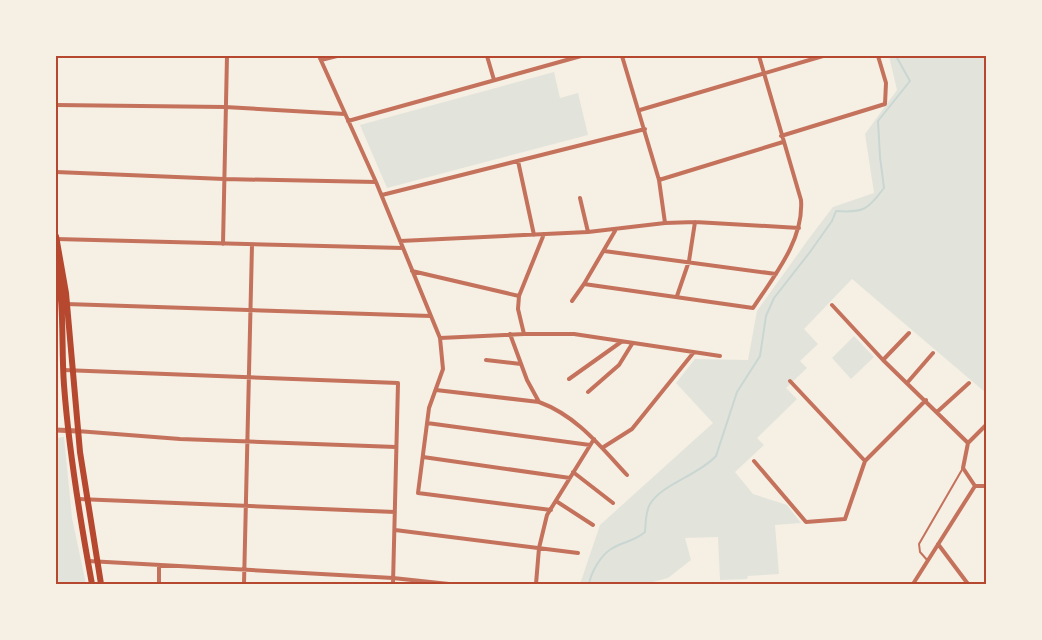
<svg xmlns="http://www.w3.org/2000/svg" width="1042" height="640" viewBox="0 0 1042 640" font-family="Arial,sans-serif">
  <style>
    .green { fill: #e2e4dc }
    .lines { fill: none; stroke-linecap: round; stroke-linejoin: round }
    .stream { stroke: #c9d6d2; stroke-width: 2 }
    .service { stroke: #c5725c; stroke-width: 2 }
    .minor { stroke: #c5725c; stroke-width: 4 }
    .tertiary { stroke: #c5725c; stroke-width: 5 }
    .secondary { stroke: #b5482f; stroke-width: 6 }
    .neatline { fill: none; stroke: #b5482f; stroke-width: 2 }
  </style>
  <rect width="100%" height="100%" fill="#f6efe4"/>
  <!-- green -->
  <path class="green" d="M889 56H986V393L852 279 804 329 818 344 800 361 807 368 786 388 797 399 757 438 764 445 735 472 753 494 787 505 801 523 775 525 779 574 748 576 747 579 720 580 718 537 685 538 691 560 668 578 645 584H580L600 525 713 423 676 383 695 359 748 360 757 311 810 237 833 207 874 193 865 134 897 90Z
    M554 72 560 98 578 93 588 135 387 188 360 125Z
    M854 336 874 357 851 379 832 358Z
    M64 437 72 518 86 584H58L56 576V438Z"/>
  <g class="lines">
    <!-- stream -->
    <path class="stream" d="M589 584C591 573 600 556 611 549 622 542 635 541 645 532 646 523 645 513 650 504 662 484 699 475 716 456L737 392 760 356 766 316 774 298 810 252 832 221 836 211C864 213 867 210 884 188L880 157 878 121 910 81 896 56"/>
    <!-- service -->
    <path class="service" d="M928 561 920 552 919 544 963 468"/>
    <!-- minor -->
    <path class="minor" d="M319 56 376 182 440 338 443 369 429 408 418 493 551 510
      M487 56 494 80
      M622 56 659 180 665 223
      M321 60 337 56
      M56 105 225 107 345 114
      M640 110 823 56
      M348 121 581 56
      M781 136 885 104 886 83 878 56
      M518 161 534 235
      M56 172 224 179 376 182
      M659 180 783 142
      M382 195 645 129
      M580 198 588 232
      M56 239 403 248
      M400 241 588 232 665 223 695 222 799 228
      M223 244 227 56
      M604 251 776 274
      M412 271 519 296
      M584 284 753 308C774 276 804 240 801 200L759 56
      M677 296 689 261 695 222
      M572 301 584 284 615 231
      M66 304 431 316
      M832 305 883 360 968 443
      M510 334 527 380 539 402
      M524 334 518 309 519 296 544 234
      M440 338 524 334H574L720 356
      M486 360 521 364
      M883 360 909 333
      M63 370 398 383 393 584
      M569 379 621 342
      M790 381 865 461
      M907 383 933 353
      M436 390 539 402C577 416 600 446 627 475
      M588 392 619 365 632 344
      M937 412 969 383
      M427 423 590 445
      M77 431 180 439 396 447
      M602 448 632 429 694 352
      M423 457 570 478
      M754 461 806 522 845 519 865 461 926 400
      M573 472 613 503
      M975 486 963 468 968 443 986 425
      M975 486H986
      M78 499 395 512
      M556 501 593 525
      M395 530 578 553
      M938 544 968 584
      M88 561 393 578 449 584
      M159 584V565
      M244 584 252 245
      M536 584 539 548 547 515 594 439
      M913 584 975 486"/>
    <!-- tertiary -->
    <path class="tertiary" d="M56 430 77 431"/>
    <!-- secondary -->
    <path class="secondary" d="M56 236 66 293 80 452 101 584
      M56 266C65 304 61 346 64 385 69 452 80 519 92 584"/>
  </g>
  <!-- border -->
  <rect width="1042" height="640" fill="none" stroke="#f6efe4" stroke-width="114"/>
  <rect x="57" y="57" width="928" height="526" class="neatline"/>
</svg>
